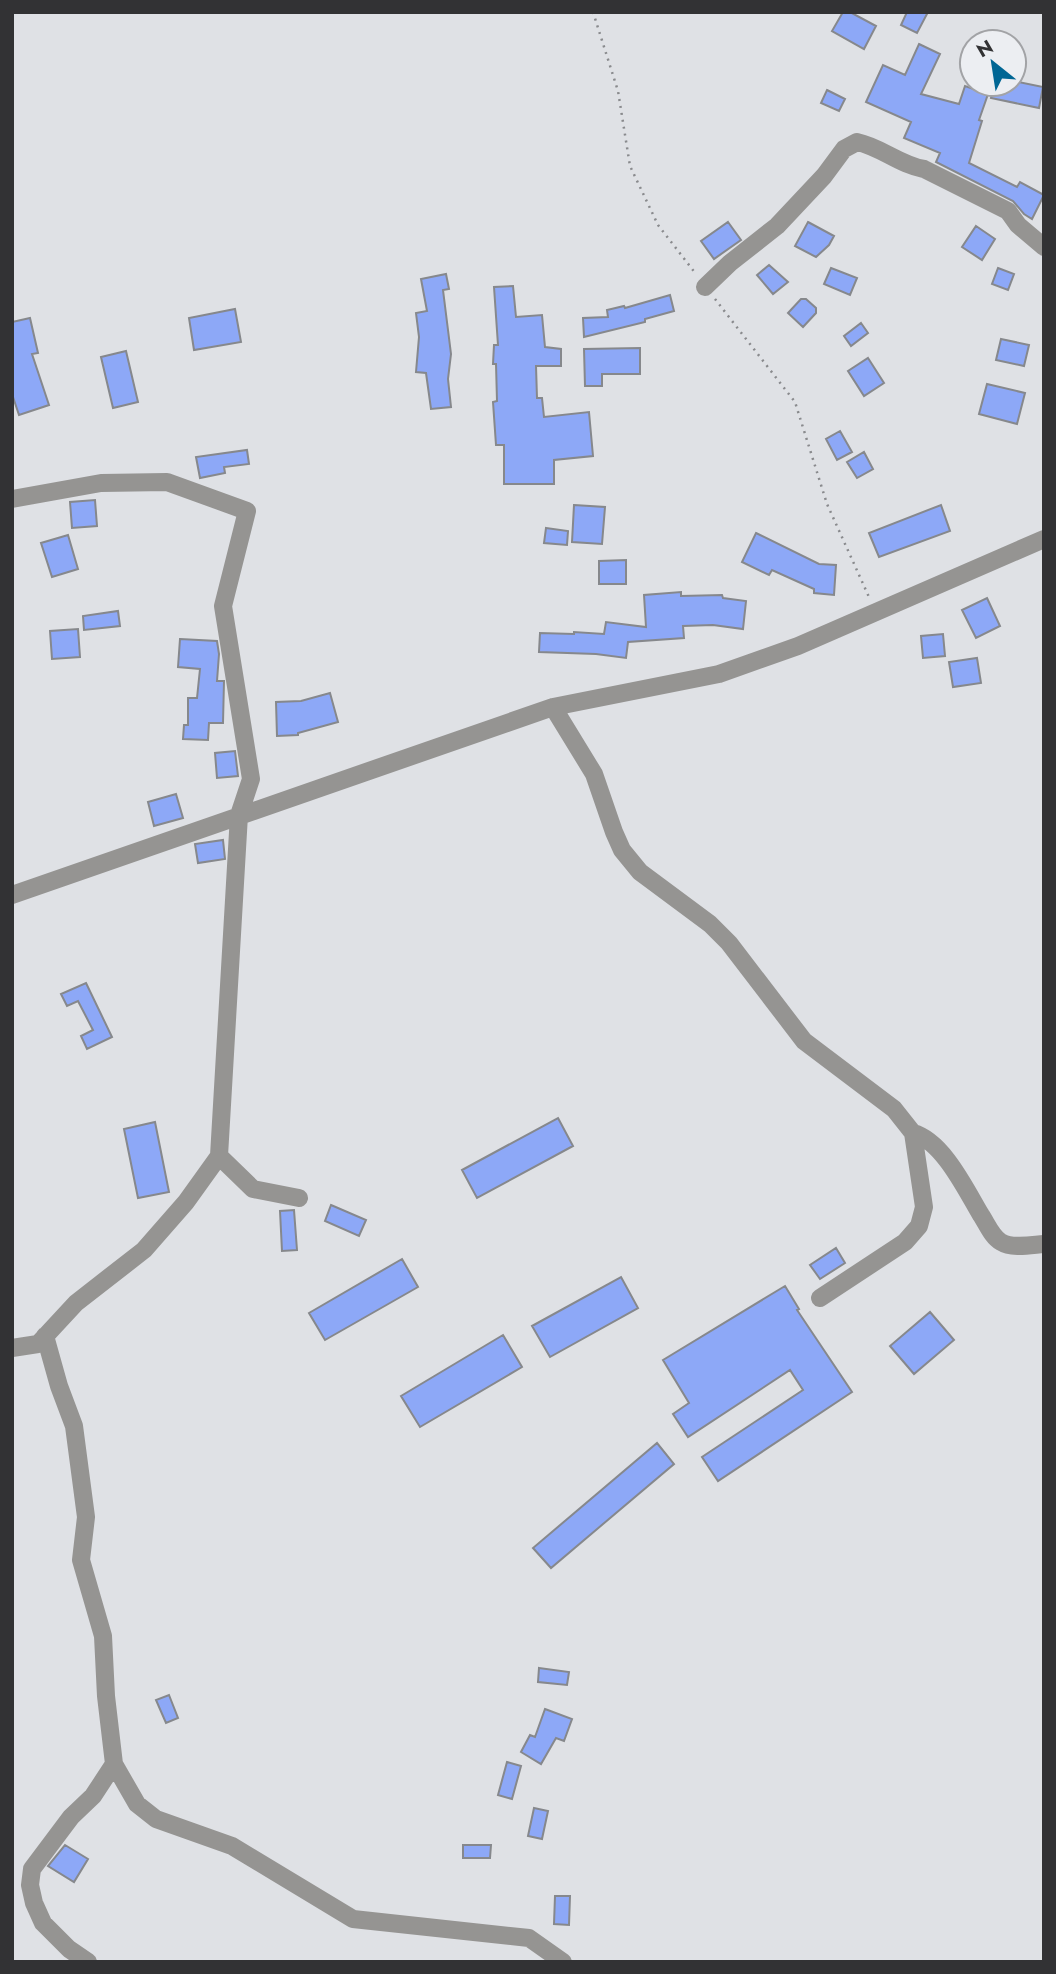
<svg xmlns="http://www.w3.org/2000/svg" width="1056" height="1974" viewBox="0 0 1056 1974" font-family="Jost,sans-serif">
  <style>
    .building { fill: #8da8f7; stroke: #86888c; stroke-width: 2 }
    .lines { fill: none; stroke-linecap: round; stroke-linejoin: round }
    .path { stroke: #898a8d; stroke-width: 2.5; stroke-dasharray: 2 5; stroke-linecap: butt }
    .minor { stroke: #959492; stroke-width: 18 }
  </style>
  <rect width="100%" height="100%" fill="#dfe1e5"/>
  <!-- building -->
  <path class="building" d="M843 12H850L876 26 864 49 832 31Z
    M907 12H928L917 33 901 25Z
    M919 44 940 54 921 94 959 104 965 86 988 94 979 120 982 121 969 163 1017 187 1020 182 1044 195 1032 219 1024 214 1013 201 936 162 940 153 904 138 911 122 866 102 883 65 905 75Z
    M1014 81 1043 87 1039 108 991 98 994 84H1014Z
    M827 90 845 99 839 111 821 103Z
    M728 222 741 240 714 259 701 241Z
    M808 222 834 236 829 245 816 257 795 246Z
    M976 226 995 239 982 260 962 247Z
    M769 265 788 282 773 294 757 275Z
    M831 268 857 278 850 295 824 284Z
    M998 268 1014 274 1008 290 992 284Z
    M446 274 449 289 443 290 451 354 448 379 451 407 431 409 426 373 416 372 419 337 416 313 427 311 421 279Z
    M513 286 516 317 542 315 545 347 561 349V366H536L537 398H542L544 417 589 412 593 456 554 460V484H504V445H496L493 402 497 401 496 364H493L494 345H498L494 287Z
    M670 295 674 311 645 319V322L584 337 583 318 608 317 607 310 624 306 625 308Z
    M801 299H806L816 308V313L803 327 788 313Z
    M235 309 241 342 194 350 189 318Z
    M30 318 38 353 32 354 49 405 19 415 12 394V322Z
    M861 323 868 333 851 346 844 336Z
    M1001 339 1029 345 1024 366 996 360Z
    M640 348V374H602V386H585L584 349Z
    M126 351 138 402 113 408 101 357Z
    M868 358 884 383 864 396 848 371Z
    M987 384 1025 393 1017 424 979 414Z
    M840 431 852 452 837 460 826 439Z
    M247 450 249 464 224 467 225 473 200 478 196 457Z
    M864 452 873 469 857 478 847 462Z
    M95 500 97 526 72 528 70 502Z
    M574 505 605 507 602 544 572 542Z
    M941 505 950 531 879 557 869 533Z
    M546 528 568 531 567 545 544 543Z
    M756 533 819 564 836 565 834 595 814 593V589L772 570 769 575 742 562Z
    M68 535 78 569 52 577 41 543Z
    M626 560V584H599V561Z
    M681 592V596L722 595 723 598 746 601 743 629 713 625 683 626 684 638 628 642 626 658 596 654 539 652 540 633 574 634V632L604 634 606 622 646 627 644 595Z
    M987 598 1000 626 976 638 962 610Z
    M118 611 120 626 84 630 83 616Z
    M78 629 80 657 52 659 50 631Z
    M943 634 945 656 923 658 921 636Z
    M180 639 217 641 219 654 217 681H224L223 723H209L208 740 183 739 184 725H188V698H197L200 669 178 667Z
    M977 658 981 683 953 687 949 662Z
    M330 693 338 722 298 733V735L277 736 276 702 301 701Z
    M235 751 238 776 217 778 215 753Z
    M176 794 183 818 154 826 148 802Z
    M223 840 225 859 198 863 195 844Z
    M86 983 112 1037 87 1049 81 1036 93 1030 78 1001 67 1006 61 994Z
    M558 1118 573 1146 477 1198 462 1170Z
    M155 1122 169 1192 138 1198 124 1129Z
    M331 1205 366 1220 359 1236 325 1221Z
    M294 1210 297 1250 282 1251 280 1211Z
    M836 1248 845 1263 820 1279 810 1265Z
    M402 1259 418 1287 325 1340 309 1313Z
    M621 1277 638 1308 550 1357 532 1326Z
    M785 1286 799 1309 797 1310 852 1392 718 1481 702 1457 803 1390 790 1370 688 1437 673 1414 689 1403 663 1360Z
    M930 1312 954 1340 914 1374 890 1346Z
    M503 1335 522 1367 420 1427 401 1396Z
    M657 1443 674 1464 551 1568 533 1548Z
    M539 1668 569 1672 567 1685 538 1682Z
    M169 1695 178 1718 166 1723 156 1700Z
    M545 1709 572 1719 564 1741 556 1738 541 1764 521 1752 530 1735 535 1737Z
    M507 1762 521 1766 512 1799 498 1795Z
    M534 1808 548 1811 542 1839 528 1836Z
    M65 1845 88 1859 74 1882 48 1866Z
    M463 1845H491L490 1858H463Z
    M555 1896H570L569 1925 554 1924Z"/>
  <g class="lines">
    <!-- path -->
    <path class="path" d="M593 12 618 91 630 166 658 225 696 274
      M715 299 795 402 827 504 869 597"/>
    <!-- minor -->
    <path class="minor" d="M705 287 730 263 777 226 824 176 844 149 857 142C881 147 900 165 924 169L1008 211 1018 225 1044 247
      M12 499 101 483 167 482 247 511 223 606 251 779 239 815 219 1156 253 1189 299 1198
      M553 707 594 774 614 832 622 850 640 872 710 924 729 943 804 1041 894 1109 913 1133 924 1207 919 1226 905 1242 820 1298
      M12 895 553 707 719 674 798 646 1044 539
      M913 1133C943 1141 966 1190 981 1215 987 1224 992 1237 1001 1242 1012 1249 1031 1245 1044 1244
      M45 1336 59 1386 74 1426 86 1517 81 1560 103 1636 106 1696 114 1764 137 1804 156 1819 232 1846 353 1919 529 1938 563 1962
      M12 1348 38 1344 76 1303 144 1250 186 1202 219 1156
      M88 1962 69 1949 43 1923 34 1903 30 1885 32 1869 71 1817 93 1796 114 1764"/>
  </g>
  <!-- border -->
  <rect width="1056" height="1974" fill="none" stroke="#323234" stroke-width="28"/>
  <!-- north arrow -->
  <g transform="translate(993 63) rotate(330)"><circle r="33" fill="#eceef2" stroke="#a2a3a6" stroke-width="2"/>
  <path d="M0-5L12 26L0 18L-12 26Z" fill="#006694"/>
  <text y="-10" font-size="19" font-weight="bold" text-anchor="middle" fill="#323234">N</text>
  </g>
</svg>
